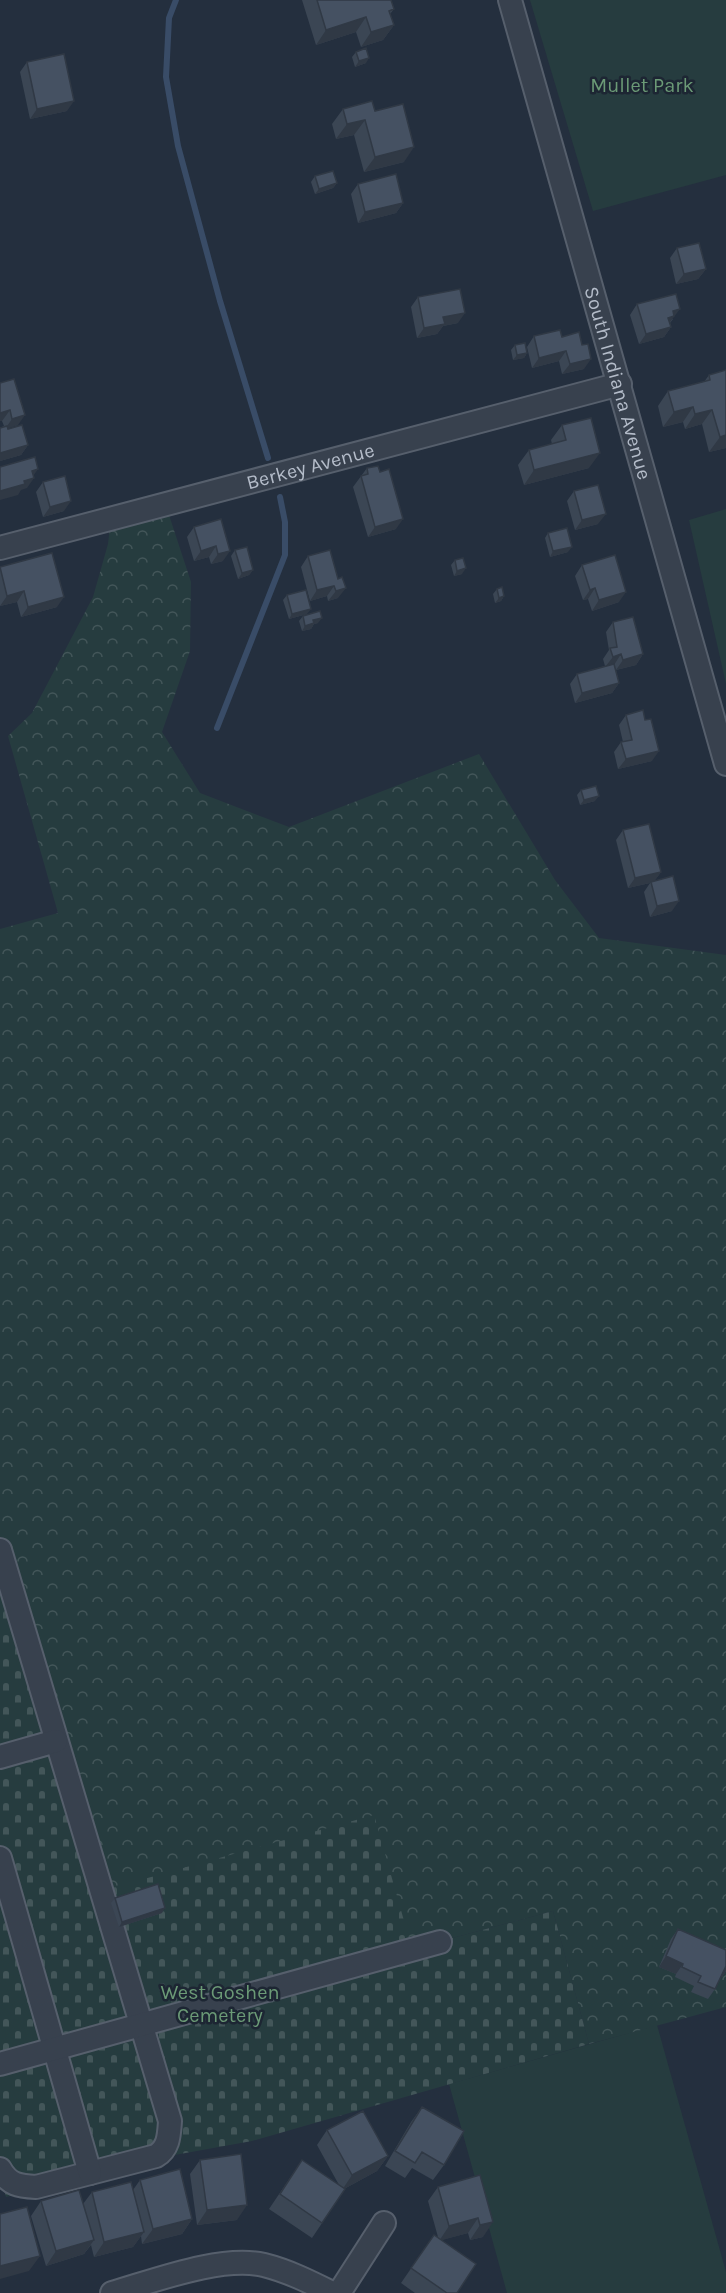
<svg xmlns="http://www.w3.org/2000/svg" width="726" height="2293" viewBox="0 0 726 2293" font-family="Karla,sans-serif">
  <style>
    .green { fill: #263c3f }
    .forest { fill: url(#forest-crowns) }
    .cemetery { fill: url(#cemetery-stones) }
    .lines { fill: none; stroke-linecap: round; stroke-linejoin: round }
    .stream { stroke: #394c67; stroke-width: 6 }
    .minor-casing { stroke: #565f6c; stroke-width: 26 }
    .minor { stroke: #38414e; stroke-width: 22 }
    .wall { fill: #3b4654 }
    .shaded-wall { fill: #303945 }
    .building { fill: #455162; stroke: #303945; stroke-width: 1.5 }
    .labels { text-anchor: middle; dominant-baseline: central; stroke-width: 5; stroke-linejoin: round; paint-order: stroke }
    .park-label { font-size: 20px; fill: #6b9a76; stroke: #1d2633 }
    .street-label { font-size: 20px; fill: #b4bcc9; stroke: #1d2633 }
  </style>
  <defs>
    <pattern id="forest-crowns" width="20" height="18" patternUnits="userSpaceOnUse" patternTransform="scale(1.5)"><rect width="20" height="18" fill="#263c3f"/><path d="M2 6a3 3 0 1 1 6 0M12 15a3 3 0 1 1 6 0" fill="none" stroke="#435659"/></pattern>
    <pattern id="cemetery-stones" width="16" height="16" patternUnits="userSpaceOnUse" patternTransform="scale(1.5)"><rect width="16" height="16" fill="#263c3f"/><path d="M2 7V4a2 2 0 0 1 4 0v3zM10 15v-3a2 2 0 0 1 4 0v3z" fill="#435659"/></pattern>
  </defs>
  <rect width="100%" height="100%" fill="#242f3e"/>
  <!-- green -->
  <path class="green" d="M530 0H726V175L593 211Z
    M726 509V684L689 520Z
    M657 2025 726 2272V2293H507L449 2084Z"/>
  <!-- forest -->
  <path class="forest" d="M168 512 191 582 190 651 162 732 200 793 289 827 479 754 555 880 599 938 726 955V2007L589 2044 553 1911 412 1949 101 1892 0 1550V929L58 913 8 736 32 713 93 597 108 544 110 527Z"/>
  <!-- cemetery -->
  <path class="cemetery" d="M0 1550 101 1891 374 1815 412 1949 553 1911 589 2044 252 2141 158 2158 6 2197 0 2175Z"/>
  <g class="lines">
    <!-- stream -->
    <path class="stream" d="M176 0 169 18 166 77 178 146 220 301 268 458
      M217 728 285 555V522L280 497"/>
    <defs>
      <g id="minor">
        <path id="s1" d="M510 0 726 764"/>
        <path id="s2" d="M0 548 620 384"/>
        <path d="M0 1550 170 2121C169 2135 169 2148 156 2156L36 2187C19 2186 9 2185 0 2169"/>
        <path d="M0 1757 56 1741"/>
        <path d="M0 1858 90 2173"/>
        <path d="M0 2064 440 1942"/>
        <path d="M112 2293C154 2281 221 2255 264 2265 288 2271 310 2282 332 2293"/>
        <path d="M339 2293 384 2223"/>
      </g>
    </defs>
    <!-- minor casing -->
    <use href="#minor" class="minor-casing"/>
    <!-- minor -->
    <use href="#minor" class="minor"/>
  </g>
  <!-- wall -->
  <path class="wall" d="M302 0H391L394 9 390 14 394 25 383 40 361 47 356 32 316 45Z
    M356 52 366 63 355 67 352 57Z
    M27 62 67 111 30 119 20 72Z
    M343 109 375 111 404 162 364 172 354 135 336 139 332 124Z
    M315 176 337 183 333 188 315 194 311 182Z
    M358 184 403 203 396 213 358 223 351 194Z
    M677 248 706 269 698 279 676 284 670 258Z
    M418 297 458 323 443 326 437 334 417 338 411 307Z
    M637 304 673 319 670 323 671 327 664 337 639 344 630 315Z
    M534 336 562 337 584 369 562 374 559 361 532 368 527 347Z
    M515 345 527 353 524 358 513 360 511 350Z
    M726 370V448L709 452 702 424 685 429 683 422 663 427 658 406 668 391 704 382 709 375Z
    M0 383 18 425 8 428V429L28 445 21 455 0 461V428L4 426 2 421Z
    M562 425 589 468 524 485 518 465 529 450 552 444 551 440Z
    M367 468 396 529 368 537 353 487Z
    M43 482 64 511 43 517 36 492Z
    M574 491 598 524 575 530 567 501Z
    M221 519 223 561 211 564 209 557 194 561 187 537 194 527Z
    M548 533 568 552 550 557 545 538Z
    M235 550 253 570 249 575 238 579 231 556Z
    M308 556 338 579V598L328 601 327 596 310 601 301 567Z
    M455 560 462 574 454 576 451 565Z
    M582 565 619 602 592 611 588 599 583 600 575 576Z
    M0 567 57 607 21 617 17 602 0 606Z
    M497 589 504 596 501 601 495 603 493 594Z
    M287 595 307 614 289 619 283 600Z
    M303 616 318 623 314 624 311 629 302 631 299 621Z
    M613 622 643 654 636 665 616 670 619 683 612 693 575 703 570 684 577 674 605 666 603 659 609 650 606 632Z
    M626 715 652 761 618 769 614 752 621 742H623L619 725Z
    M581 790 595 801 580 805 577 795Z
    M623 830 661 872 654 881 672 911 650 917 644 892 650 883 628 888 616 840Z
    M115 1898 162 1913 119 1927 111 1903Z
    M678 1929 726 1950V1971L722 1977H721L715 1989 708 1999 691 1992 694 1986 675 1977 676 1974 659 1967 671 1939Z
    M422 2107 444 2165 433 2180 412 2168 405 2178 385 2166 411 2122Z
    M327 2130 388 2156 377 2171 344 2189H345L312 2238 269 2209 302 2160 339 2185 317 2145Z
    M200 2160 237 2220 197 2225 190 2174Z
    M480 2175 483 2237 470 2240 468 2233 441 2240 457 2293H415L401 2283 434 2235 438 2237 428 2201 438 2187Z
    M140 2180 192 2219 182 2234 142 2244 141 2236 133 2247 94 2257 91 2245 84 2254 46 2266 31 2216 41 2201 83 2204 92 2192 133 2190Z"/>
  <!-- shaded-wall -->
  <path class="shaded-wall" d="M366 17 356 32 316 45 326 30Z
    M394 25 383 40 361 47 371 32Z
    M369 58 366 63 355 67 359 61Z
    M74 101 67 111 30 119 37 109Z
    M365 120 354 135 336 139 347 124Z
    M414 147 404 162 364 172 375 157Z
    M337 183 333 188 315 194 319 189Z
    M403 203 396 213 358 223 365 212Z
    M706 269 698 279 676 284 684 274Z
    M680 309 667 326 661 328 673 311Z
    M465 313 458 323 443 326 437 334 417 338 424 328 443 317Z
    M671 327 664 337 639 344 646 334Z
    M566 351 559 361 532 368 539 358Z
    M527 353 524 358 513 360 517 355Z
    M591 359 584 369 562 374 570 364Z
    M693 407 683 422 663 427 674 412Z
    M10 410 2 421H0V413Z
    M712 410 702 424 685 429 695 414Z
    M25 415 18 425 5 429 12 419Z
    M726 435V448L709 452 720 437Z
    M28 445 21 455 0 461V453Z
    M600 453 589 468 524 485 534 470Z
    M38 469 31 479 34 478 27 488 21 490 18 495 0 500V491L32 471Z
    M71 501 64 511 43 517 50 507Z
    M606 514 598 524 575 530 582 520Z
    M403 519 396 529 368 537 375 527Z
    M216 546 209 557 194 561 201 551Z
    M572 547 568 552 550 557 553 551Z
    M230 551 223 561 211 564 218 554Z
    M466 568 462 574 454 576 457 571Z
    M253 570 249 575 238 579 242 573Z
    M334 586 327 596 310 601 317 590Z
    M346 588 338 598 328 601 336 591Z
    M595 588 588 599 583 600 590 590Z
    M24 591 17 602 0 606 7 596Z
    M626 592 619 602 592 611 599 600Z
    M504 596 501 601 495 603 499 598Z
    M64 597 57 607 21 617 28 607Z
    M311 609 307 614 289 619 292 614Z
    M322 618 318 623 314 624 311 629 302 631 305 626 313 620Z
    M621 654 614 665 605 667 613 657Z
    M643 654 636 665 616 670 623 660Z
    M619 683 612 693 575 703 582 693Z
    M659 751 652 761 618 769 626 759Z
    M599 796 595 801 580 805 584 800Z
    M661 872 654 882 628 888 635 878Z
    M679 901 672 911 650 917 657 906Z
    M165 1908 162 1913 119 1927 122 1922Z
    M666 1956 683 1964 676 1974 659 1967Z
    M726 1965V1971L722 1977 719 1976Z
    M388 2156 377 2171 342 2190 352 2175Z
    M247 2205 237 2220 197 2225 207 2210Z
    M478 2218 468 2233 439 2241 449 2226Z
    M192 2219 182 2234 142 2244 153 2229Z
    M493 2222 483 2237 470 2240 480 2225Z
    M144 2232 133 2247 94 2257 104 2242Z
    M94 2240 84 2254 46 2266 56 2251Z
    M40 2256 29 2271 0 2279V2266Z"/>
  <!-- building -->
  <path class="building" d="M317 0H391L394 9 389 11 394 25 371 32 366 17 326 30Z
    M366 48 369 58 359 61 356 52Z
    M64 54 74 101 37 109 27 62Z
    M372 101 375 111 403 104 414 147 375 157 365 120 347 124 343 109Z
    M333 171 337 183 319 189 315 176Z
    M396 174 403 203 365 212 358 184Z
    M699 243 706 269 684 274 677 248Z
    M460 289 465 313 443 317 445 324 424 328 418 297Z
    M676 294 680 309 673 311 674 316 668 318 671 327 646 334 637 304Z
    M560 330 562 337 579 332 582 345 588 344 591 359 570 364 566 351 539 358 534 336Z
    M525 343 527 353 517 355 515 345Z
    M726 370V435L720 437 712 410 695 414 693 407 674 412 668 391 710 380 709 375Z
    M14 379 25 415 12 419 10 410 0 413V383Z
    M591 418 600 453 534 470 529 450 566 440 562 425Z
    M22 425 28 445 0 453V428L7 426 8 429Z
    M35 457 38 469 32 471 34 478 24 481 25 484 0 491V467Z
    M378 466 380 472 389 469 403 519 375 527 361 476 368 474 367 468Z
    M65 476 71 501 50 507 43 482Z
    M598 485 606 514 582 520 574 491Z
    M221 519 230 551 218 554 216 546 201 551 194 527Z
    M567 528 572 547 553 551 548 533Z
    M247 547 253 570 242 573 235 550Z
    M330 550 338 579 342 577 346 588 336 591 334 586 317 590 308 556Z
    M52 553 64 597 28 607 24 591 7 596 0 567Z
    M615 555 626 592 599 600 595 588 590 590 582 565Z
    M463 558 466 568 457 571 455 560Z
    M502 587 504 596 499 598 497 589Z
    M306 590 311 609 292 614 287 595Z
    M320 611 322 618 313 620 314 623 305 626 303 616Z
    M633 617 643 654 623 660 621 654 613 657 610 648 617 647 613 622Z
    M614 664 619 683 582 693 577 674Z
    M643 710 645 720 651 719 659 751 626 759 621 742 632 740 626 715Z
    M596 786 599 796 584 800 581 790Z
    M649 824 661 872 635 878 623 830Z
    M673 876 679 901 657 906 651 882Z
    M158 1884 165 1908 122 1922 115 1898Z
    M678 1929 726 1950V1966L715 1989 698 1982 701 1976 682 1967 683 1964 666 1956Z
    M422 2107 464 2131 444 2165 422 2152 415 2163 395 2151Z
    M363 2111 388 2156 352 2175 327 2130Z
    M241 2154 247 2205 207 2210 200 2160Z
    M302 2160 345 2189 322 2223 280 2194Z
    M180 2169 192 2219 153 2229 140 2180Z
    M480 2175 493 2222 480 2225 478 2218 449 2226 438 2187Z
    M131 2182 144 2232 104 2242 92 2192Z
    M79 2190 94 2240 56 2251 41 2201Z
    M27 2207 40 2256 0 2266V2214Z
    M434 2235 476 2264 457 2293H447L411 2268Z"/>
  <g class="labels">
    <!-- park labels -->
    <g class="park-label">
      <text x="642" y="85">Mullet Park</text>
      <text x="220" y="1992">West Goshen<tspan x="220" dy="23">Cemetery</tspan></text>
    </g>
    <!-- street labels -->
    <g class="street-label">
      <text stroke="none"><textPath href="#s1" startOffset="398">South Indiana Avenue</textPath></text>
      <text stroke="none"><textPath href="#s2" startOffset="321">Berkey Avenue</textPath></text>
    </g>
  </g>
</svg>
